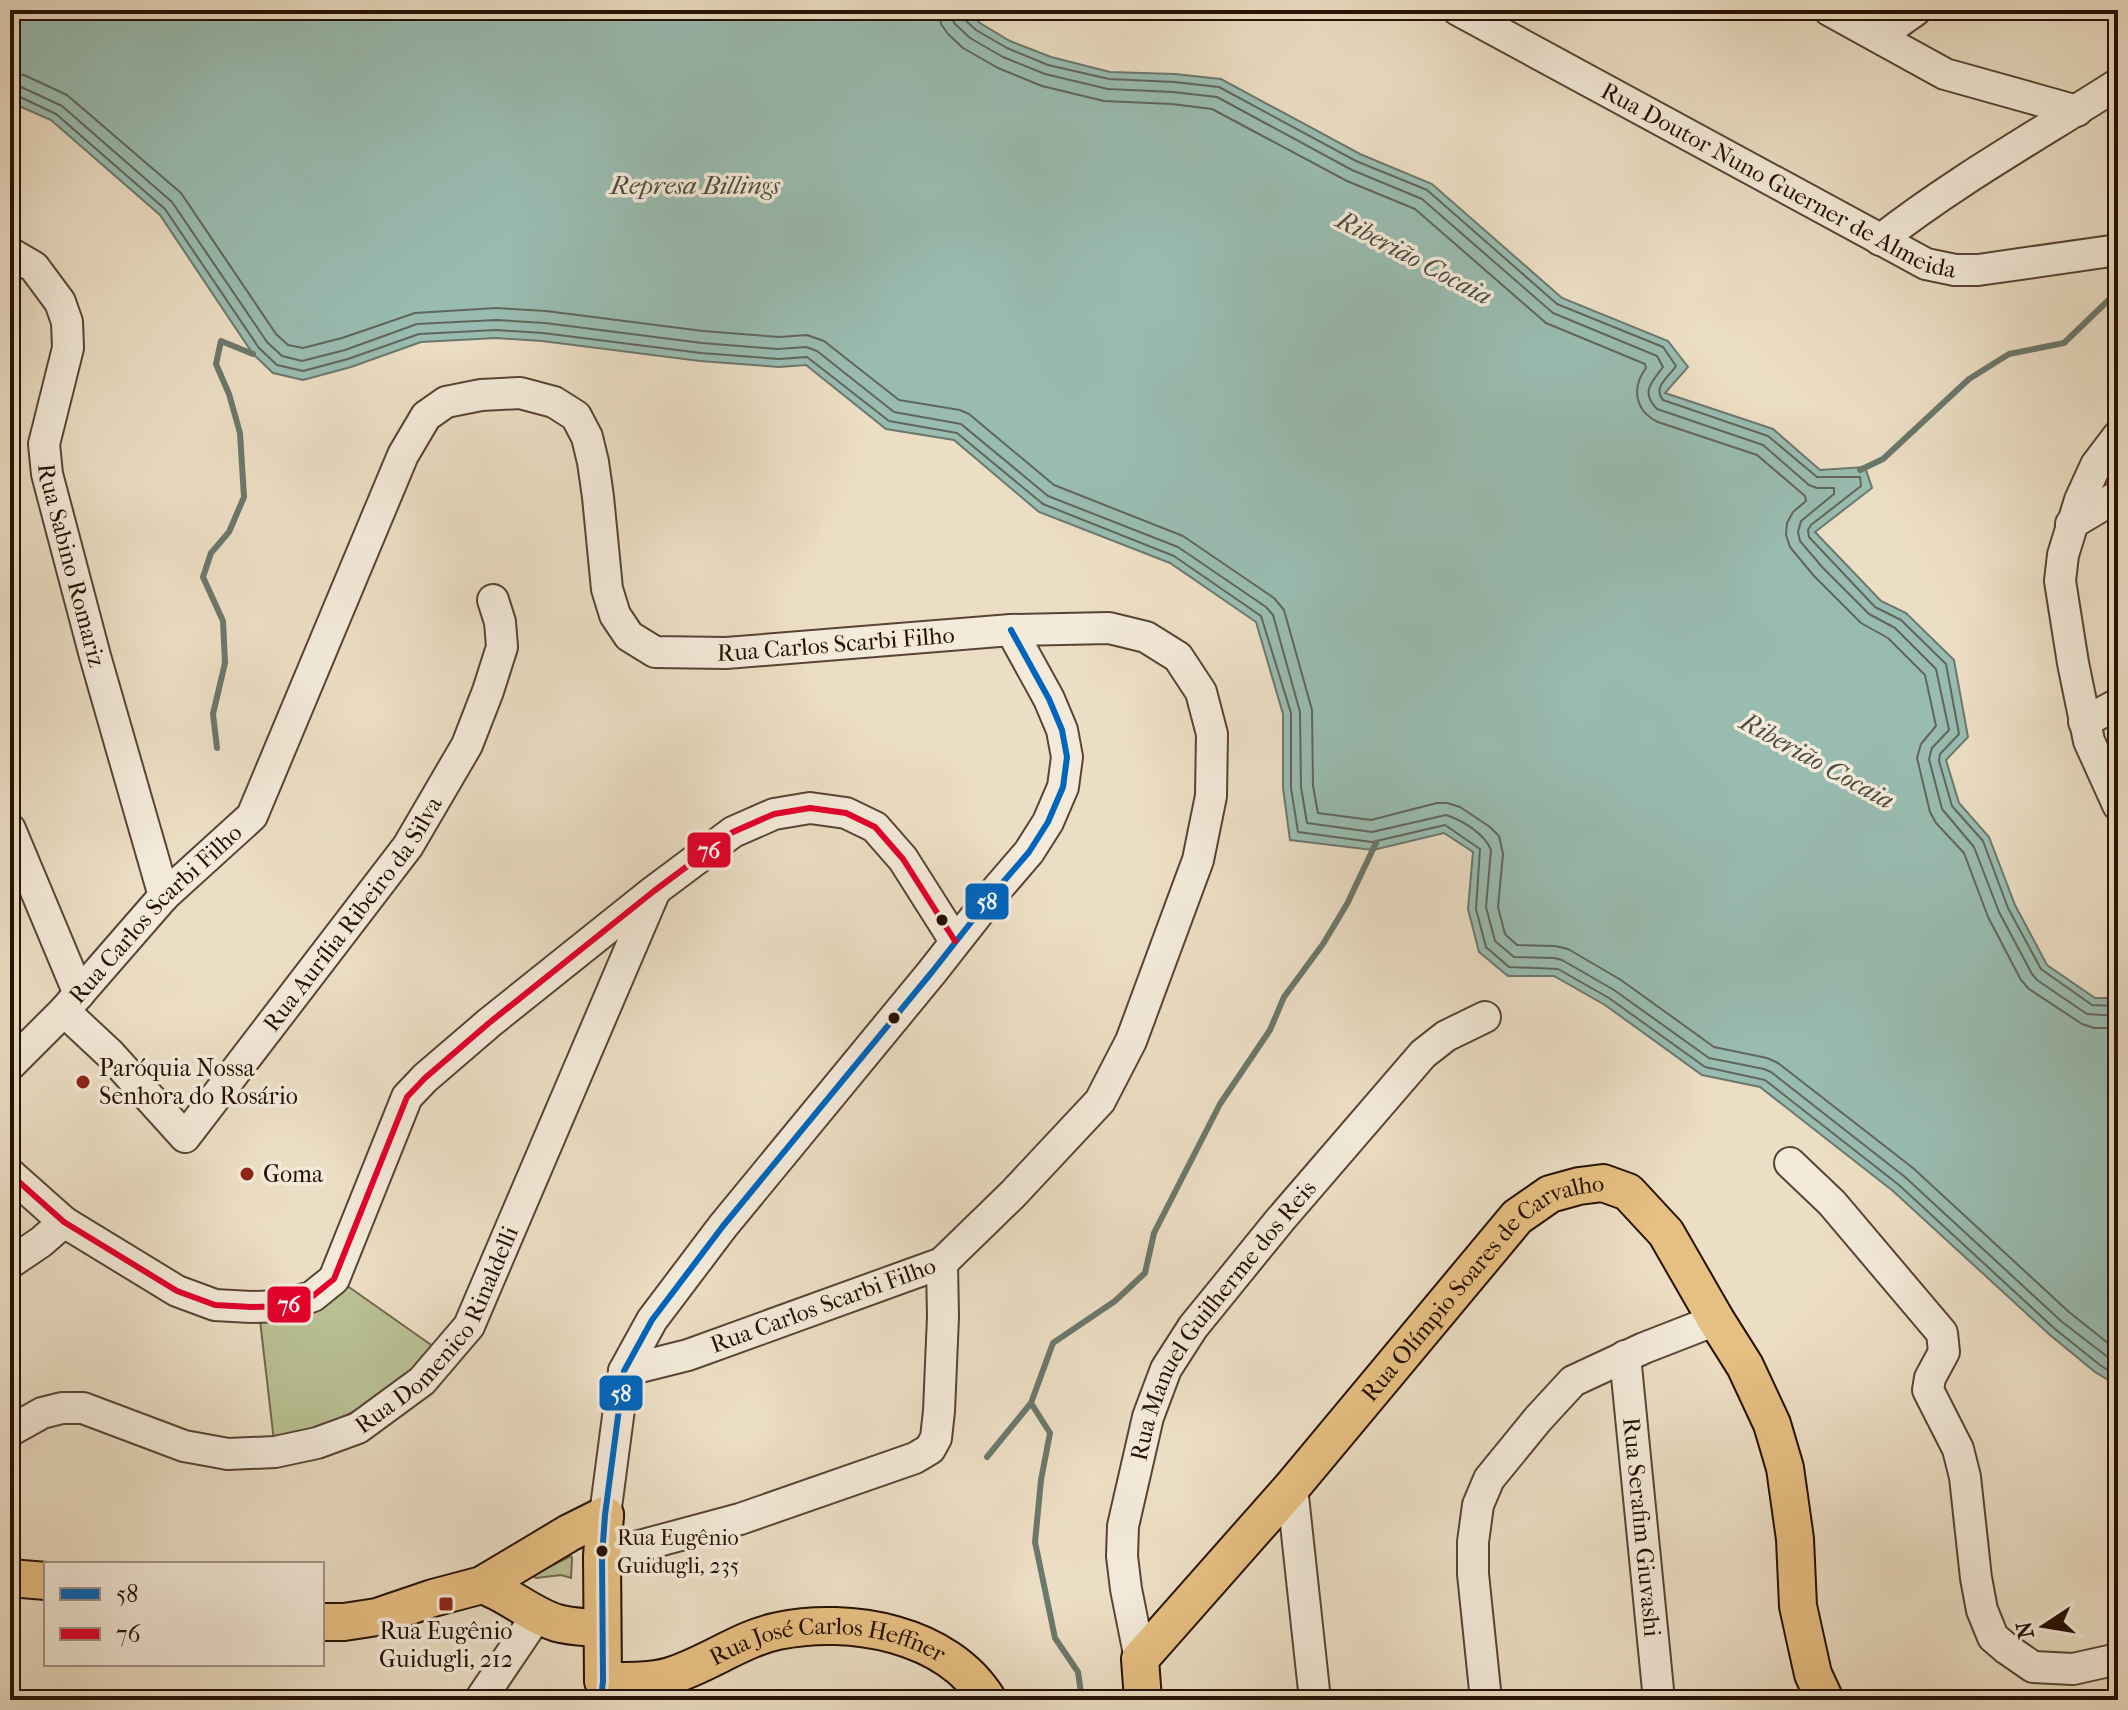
<svg xmlns="http://www.w3.org/2000/svg" width="2128" height="1710" viewBox="0 0 2128 1710" font-family="'IM FELL French Canon',serif">
  <style>
    .green { fill: #b9c194; stroke: #70694c; stroke-width: 2 }
    .water { fill: #99bcb1; stroke: #6b786c; stroke-width: 2 }
    .lines { fill: none; stroke-linecap: round; stroke-linejoin: round }
    .shore { stroke: #60665a; stroke-width: 2 }
    .stream { stroke: #6b786c; stroke-width: 6 }
    .minor-casing { stroke: #584434; stroke-width: 34 }
    .major-casing { stroke: #261104; stroke-width: 40 }
    .minor { stroke: #f3ead9; stroke-width: 30 }
    .major { stroke: #e6bf82; stroke-width: 36 }
    .bus-1-casing { stroke: #f3ead9; stroke-width: 12 }
    .bus-2-casing { stroke: #f3ead9; stroke-width: 12 }
    .bus-1 { stroke: #0065bd; stroke-width: 6 }
    .bus-2 { stroke: #e4002b; stroke-width: 6 }
    .bus-dot { fill: #261104; stroke: #f3ead9; stroke-width: 3 }
    .poi-dot { fill: #8f2418; stroke: #f3ead9; stroke-width: 3 }
    .labels { text-anchor: middle; dominant-baseline: central; stroke-width: 7; stroke-linejoin: round; paint-order: stroke }
    .bus-label { font-size: 22px; fill: #261104; stroke: #f3ead9; text-anchor: start }
    .street-label { font-size: 24px; fill: #261104; stroke: #f3ead9 }
    .poi-label { font-size: 24px; fill: #261104; stroke: #f3ead9; text-anchor: start }
    .water-label { font-size: 26px; font-style: italic; fill: #4e4d41; stroke: #f3ead9 }
    .line-badge { stroke: #f3ead9; stroke-width: 3 }
    .badge-label { font-size: 22px; text-anchor: middle; font-weight: bold; fill: #fff }
  </style>
  <rect width="100%" height="100%" fill="#ecdec4"/>
  <filter id="stains"><feTurbulence type="fractalNoise" baseFrequency=".0025" numOctaves="4"/><feColorMatrix values="0 0 0 0 .2 0 0 0 0 .09 0 0 0 0 .02 0 0 0 .5 -.17"/></filter>
  <radialGradient id="worn" r=".72"><stop offset=".6" stop-color="#630" stop-opacity="0"/><stop offset="1" stop-color="#630" stop-opacity=".3"/></radialGradient>
  <!-- green -->
  <path class="green" d="M346 1285 434 1347C390 1400 339 1423 274 1441L260 1320 306 1314 328 1304Z
    M571 1556 572 1558 571 1578 561 1575 536 1578 532 1575Z"/>
  <!-- water -->
  <path class="water" d="M10 10H966L980 23 1010 41 1051 57 1110 72 1175 74 1221 79 1360 154 1432 184 1562 298 1668 341 1688 367 1665 393 1773 429 1820 470 1865 467 1872 488 1815 532 1881 601 1906 613 1954 660 1968 737 1946 760 1959 803 1989 837 2015 905 2047 965 2095 998H2118V1386L2095 1372 2050 1335 1893 1191 1760 1087 1702 1075 1605 1005 1554 976H1508L1479 952 1468 909 1473 852 1444 833 1373 850 1290 840 1283 788V714L1256 622 1170 563 1039 512 954 440 886 429 806 365 779 367 700 361 542 341 496 338 421 342 351 367 303 380 273 373 253 354 160 215 51 120 10 102Z"/>
  <g class="lines">
    <!-- shore -->
    <path class="shore" d="M939 10 941 24 948 34 963 48 998 68 1042 86 1104 101 1172 104 1212 109 1347 181 1415 209 1546 323 1645 364 1646 368C1631 388 1635 411 1658 422L1757 455 1805 496 1806 501 1793 512 1787 523 1786 535 1790 547 1814 576 1861 623 1888 638 1925 675 1936 726 1921 744 1917 758 1930 812 1936 823 1964 853 1988 917 2021 980 2029 989 2082 1024 2094 1028H2118
      M951 10 954 23 970 38 1003 57 1045 74 1108 89 1173 92 1217 97 1352 170 1422 199 1553 313 1657 356 1663 367C1652 382 1640 392 1657 409L1763 445 1809 485 1817 488H1834V494L1801 521 1798 532 1800 541 1823 568 1869 614 1895 628 1936 669 1949 730 1932 748 1929 759 1942 809 1974 847 1999 912 2032 974 2037 980 2087 1014 2118 1016
      M961 10 963 18 976 30 1007 48 1048 65 1109 79 1174 82 1219 87 1356 161 1427 190 1557 304 1663 347 1676 366C1669 377 1652 387 1663 400L1768 436 1817 477H1860L1861 486 1811 525 1808 530 1809 537 1875 607 1901 620 1946 664 1959 734 1940 754 1939 761 1952 806 1983 841 2008 908 2041 969 2092 1005 2118 1006
      M10 73 24 75 67 95 181 193 276 334 288 345 303 348 342 338 415 313 496 308 546 311 703 331 779 337 807 335 824 341 899 400 960 410 969 414 1054 485 1183 536 1274 598 1284 610 1312 710 1313 786 1318 813 1371 820 1437 803H1447L1460 807 1490 827 1499 836 1503 854 1498 907 1505 934 1517 945 1555 946 1568 949 1621 980 1714 1047 1767 1058 1778 1063 1913 1168 2069 1312 2118 1351
      M10 85 19 86 62 106 172 202 267 342 282 356 302 361 345 350 417 324 496 320 545 323 702 343 778 349 806 347 817 351 894 412 961 424 1048 496 1178 547 1266 607 1273 615 1300 712 1301 787 1307 823 1372 832 1446 815C1462 820 1485 834 1491 850L1486 907 1495 941 1514 957 1554 958 1562 960 1614 990 1709 1058 1764 1069 1771 1072 1905 1177 2061 1321 2118 1365
      M10 95H16L56 114 165 209 259 348 277 365 303 371 348 359 419 334 496 330 543 333 701 353 779 359 807 357 889 421 957 433 1043 504 1174 556 1261 616 1291 713V788L1298 832 1372 842 1445 825 1480 849 1476 909 1486 947 1509 967 1558 969 1609 998 1705 1067 1765 1080 1899 1185 2055 1329 2100 1365 2118 1377"/>
    <!-- stream -->
    <path class="stream" d="M1860 470 1883 459 1969 379 2009 354 2064 343 2118 291
      M217 748 213 714 225 663 223 621 203 577 211 553 229 532 244 497 240 433 229 394 216 364 221 341 253 354
      M1031 1403 1050 1433 1041 1480 1035 1542 1055 1638 1078 1672 1082 1700
      M987 1457 1031 1403 1053 1343 1115 1301 1145 1273 1154 1233 1220 1104 1270 1030 1284 997 1323 944 1347 904 1376 843"/>
    <defs>
      <g id="minor">
        <path id="s1" d="M1458 10 1926 264 1955 270H1978L2118 250"/>
        <path d="M1829 10 1945 74 2077 111"/>
        <path d="M1879 36 1916 10"/>
        <path d="M1880 240C1954 182 2038 135 2118 84"/>
        <path id="s2" d="M10 253 34 267 60 302 67 322 68 348 44 444 47 474 95 656 164 896"/>
        <path d="M2118 436 2096 465 2080 500 2063 555 2060 581 2073 663 2089 741 2118 805"/>
        <path d="M2071 524 2118 496"/>
        <path d="M2084 722 2118 704"/>
        <path d="M10 829 79 994"/>
        <path id="s3" d="M64 1011 110 1054 185 1137 408 846 467 745 488 691 502 647 500 622 493 600"/>
        <path id="s4" d="M10 1065 64 1011 164 896 252 816 403 455 426 416 446 402 481 395 520 393 554 402 576 416 587 437 593 462 598 497 607 589 615 615 629 636 655 652 726 653 1011 630 1109 628 1146 637 1178 657 1201 692 1212 734 1211 796 1198 860 1131 1041 1100 1101 1013 1194 942 1263 688 1355 624 1371"/>
        <path d="M1790 1163 1832 1203 1942 1333 1944 1352 1930 1378 1928 1390 1958 1449 1965 1477 1976 1578 1982 1610 1993 1637 2007 1649 2033 1667 2073 1669 2118 1659"/>
        <path d="M10 1174 64 1222 177 1291 215 1305 251 1307 285 1306 313 1296 334 1279 407 1097 425 1078 489 1023 654 891 733 832 774 814 810 808 846 813 875 827 903 859 955 941"/>
        <path d="M10 1263 41 1242 64 1222"/>
        <path id="s5" d="M1625 1356 1659 1700"/>
        <path id="s6" d="M10 1431 42 1413 62 1408H83L184 1446 228 1454 275 1452 317 1443 358 1428 422 1381 469 1326 654 893"/>
        <path d="M1292 1487 1315 1700"/>
        <path d="M605 1515 624 1371 652 1320 723 1226 932 972 998 888 1029 852 1048 822 1063 787 1067 757 1062 730 1049 699 1011 630"/>
        <path d="M602 1556 740 1519 915 1458 930 1449 936 1438 939 1411 943 1317 942 1263"/>
        <path id="s7" d="M1140 1659 1126 1589 1122 1556 1123 1526 1148 1417 1166 1369 1193 1327 1280 1220 1423 1054 1446 1036 1485 1017"/>
        <path d="M480 1700 538 1614"/>
        <path d="M1486 1700 1473 1574V1542L1478 1505 1489 1479 1538 1419 1573 1381 1644 1348 1716 1320"/>
      </g>
      <g id="major">
        <path id="s8" d="M605 1515 602 1556 603 1681C626 1681 648 1682 670 1676 707 1665 740 1639 778 1631 850 1616 947 1633 988 1700"/>
        <path d="M10 1578 46 1581"/>
        <path d="M482 1585C509 1594 530 1615 557 1623 571 1627 588 1627 602 1629"/>
        <path d="M322 1622H344L377 1617 433 1598 482 1585 569 1533 605 1515"/>
        <path id="s9" d="M1143 1700 1140 1659 1292 1487 1517 1217 1550 1194 1579 1186 1603 1183 1628 1192 1666 1233 1716 1320 1745 1366 1772 1424 1785 1468 1795 1539 1798 1606 1813 1674 1825 1700"/>
      </g>
    </defs>
    <!-- minor casing -->
    <use href="#minor" class="minor-casing"/>
    <!-- major casing -->
    <use href="#major" class="major-casing"/>
    <!-- minor -->
    <use href="#minor" class="minor"/>
    <!-- major -->
    <use href="#major" class="major"/>
    <defs>
      <path id="bus-1" d="M601 1700 603 1681 602 1556 605 1515 624 1371 652 1320 723 1226 932 972 998 888 1029 852 1048 822 1063 787 1067 757 1062 730 1049 699 1011 630"/>
      <path id="bus-2" d="M10 1174 64 1222 177 1291 215 1305 251 1307 285 1306 313 1296 334 1279 407 1097 425 1078 489 1023 654 891 733 832 774 814 810 808 846 813 875 827 903 859 955 941"/>
    </defs>
    <!-- bus-1 casing -->
    <use href="#bus-1" class="bus-1-casing"/>
    <!-- bus-2 casing -->
    <use href="#bus-2" class="bus-2-casing"/>
    <!-- bus-1 -->
    <use href="#bus-1" class="bus-1"/>
    <!-- bus-2 -->
    <use href="#bus-2" class="bus-2"/>
  </g>
  <!-- markers -->
  <g class="bus-dot">
    <circle cx="942" cy="920" r="7"/>
    <circle cx="894" cy="1018" r="7"/>
    <circle cx="602" cy="1551" r="7"/>
  </g>
  <g class="poi-dot">
    <circle cx="83" cy="1082" r="8"/>
    <circle cx="247" cy="1174" r="8"/>
    <rect x="438" y="1596" width="16" height="16" rx="4"/>
  </g>
  <g class="labels">
    <!-- bus labels -->
    <g class="bus-label">
      <text x="617" y="1538">Rua Eugênio<tspan x="617" dy="28">Guidugli, 235</tspan></text>
    </g>
    <!-- street labels -->
    <g class="street-label">
      <text stroke="none"><textPath href="#s1" startOffset="364">Rua Doutor Nuno Guerner de Almeida</textPath></text>
      <text stroke="none"><textPath href="#s2" startOffset="342">Rua Sabino Romariz</textPath></text>
      <text stroke="none"><textPath href="#s4" startOffset="1386">Rua Carlos Scarbi Filho</textPath></text>
      <text stroke="none"><textPath href="#s3" startOffset="454">Rua Aurília Ribeiro da Silva</textPath></text>
      <text stroke="none"><textPath href="#s4" startOffset="210">Rua Carlos Scarbi Filho</textPath></text>
      <text stroke="none"><textPath href="#s9" startOffset="552">Rua Olímpio Soares de Carvalho</textPath></text>
      <text transform="translate(823 1305) rotate(-20)">Rua Carlos Scarbi Filho</text>
      <text stroke="none"><textPath href="#s7" startOffset="368">Rua Manuel Guilherme dos Reis</textPath></text>
      <text stroke="none"><textPath href="#s6" startOffset="494">Rua Domenico Rinaldelli</textPath></text>
      <text stroke="none"><textPath href="#s5" startOffset="172">Rua Serafim Giuvashi</textPath></text>
      <text stroke="none"><textPath href="#s8" startOffset="400">Rua José Carlos Heffner</textPath></text>
    </g>
    <!-- poi labels -->
    <g class="poi-label">
      <text x="99" y="1068">Paróquia Nossa<tspan x="99" dy="28">Senhora do Rosário</tspan></text>
      <text x="263" y="1174">Goma</text>
      <text x="446" y="1631" text-anchor="middle">Rua Eugênio<tspan x="446" dy="28">Guidugli, 212</tspan></text>
    </g>
    <!-- water labels -->
    <g class="water-label">
      <text x="695" y="185">Represa Billings</text>
      <text transform="translate(1414 258) rotate(28)">Riberião Cocaia</text>
      <text transform="translate(1817 761) rotate(29)">Riberião Cocaia</text>
    </g>
  </g>
  <g class="line-badge">
    <rect x="686" y="831" width="46" height="38" rx="8" fill="#e4002b"/>
    <rect x="964" y="882" width="46" height="39" rx="8" fill="#0065bd"/>
    <rect x="266" y="1285" width="46" height="39" rx="8" fill="#e4002b"/>
    <rect x="598" y="1374" width="46" height="38" rx="8" fill="#0065bd"/>
  </g>
  <g class="badge-label">
    <text x="709" y="858">76</text>
    <text x="987" y="909">58</text>
    <text x="289" y="1312">76</text>
    <text x="621" y="1401">58</text>
  </g>
  <!-- margin -->
  <rect width="2128" height="1710" fill="none" stroke="#ecdec4" stroke-width="40"/>
  <rect x="12" y="12" width="2104" height="1686" fill="none" stroke="#261104" stroke-width="4"/>
  <rect x="20" y="20" width="2088" height="1670" fill="none" stroke="#261104" stroke-width="2"/>
  <!-- legend -->
  <rect x="44" y="1562" width="280" height="104" fill="#f3ead9" stroke="#a19384" stroke-width="2"/>
  <rect x="60" y="1588" width="40" height="12" fill="#0065bd" stroke="#a19384" stroke-width="2"/>
  <text x="116" y="1602" font-size="24" fill="#261104">58</text>
  <rect x="60" y="1628" width="40" height="12" fill="#e4002b" stroke="#a19384" stroke-width="2"/>
  <text x="116" y="1642" font-size="24" fill="#261104">76</text>
  <!-- north arrow -->
  <g transform="translate(2044 1626) rotate(258)" stroke="#f3ead9" stroke-width="6" paint-order="stroke">
  <path d="M0-6L14 30L0 20L-14 30Z" fill="#261104"/>
  <text y="-12" font-size="22" font-weight="bold" text-anchor="middle" fill="#261104">N</text>
  </g>
  <rect width="100%" height="100%" filter="url(#stains)"/>
  <rect width="100%" height="100%" fill="url(#worn)"/>
</svg>
